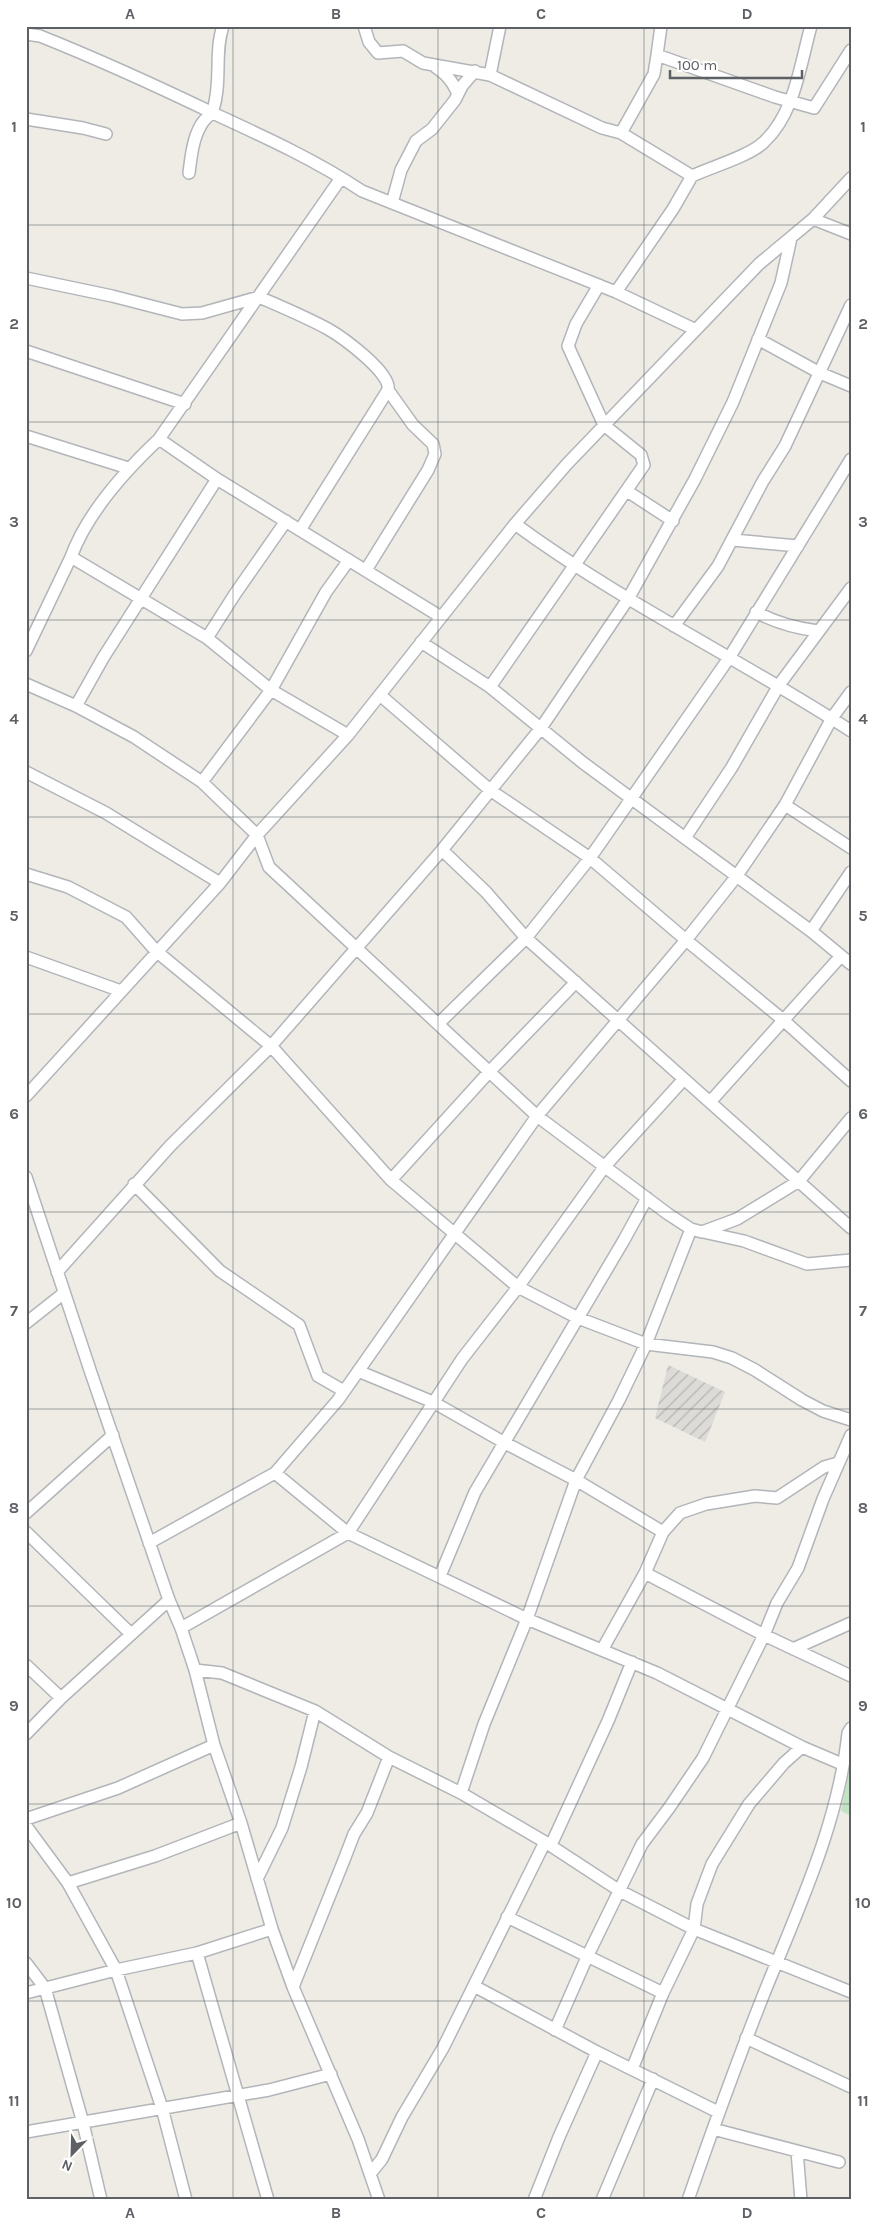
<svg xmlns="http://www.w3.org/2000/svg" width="877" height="2226" viewBox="0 0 877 2226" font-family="Karla,sans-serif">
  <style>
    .industrial { fill: url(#industrial-furrows) }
    .grass { fill: #c3e4c3 }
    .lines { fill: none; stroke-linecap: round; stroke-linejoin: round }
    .minor-casing { stroke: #b2b5b9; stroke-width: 14 }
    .minor { stroke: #fff; stroke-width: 11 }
    .grid { fill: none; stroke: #5d6064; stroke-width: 1; stroke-opacity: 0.55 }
    .neatline { fill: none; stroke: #5d6064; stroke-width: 2 }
    .grid-label { font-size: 16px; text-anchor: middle; font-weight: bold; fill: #5d6064 }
  </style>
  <defs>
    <pattern id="industrial-furrows" width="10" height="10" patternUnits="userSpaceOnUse" patternTransform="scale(1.25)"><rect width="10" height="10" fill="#dddbd7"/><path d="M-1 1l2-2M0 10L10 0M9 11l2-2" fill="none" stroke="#b6b5b2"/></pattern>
  </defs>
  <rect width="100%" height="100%" fill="#eeece5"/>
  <!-- industrial -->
  <path class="industrial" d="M668 1365 725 1392 705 1442 655 1418Z"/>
  <!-- grass -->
  <path class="grass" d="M851 1762V1816L841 1811Z"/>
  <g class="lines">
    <defs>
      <path id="minor" d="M364 26 369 42 378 53 403 51 423 63 490 75 602 128 621 133 692 176 673 209 616 292
        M661 26 657 55 775 97 814 108 851 50
        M26 34 40 36C100 60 159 87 217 115 267 138 317 161 362 191L616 292 694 329
        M434 66C446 74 452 80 458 94
        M490 75 500 26
        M26 119 83 128 106 134
        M621 133 654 74 657 55
        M189 173C191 157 193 138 201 125 204 119 211 115 213 110 222 82 214 52 223 26
        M692 176C711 167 750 156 764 142 795 113 800 65 811 26
        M341 178 159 439 217 479 441 617
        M392 203 401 170 416 141 432 129 455 100 462 86 475 71
        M813 219 851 234
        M26 278 112 296 182 314 202 313 259 297C282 307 306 317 328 329 342 337 392 373 388 390L300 530
        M758 339 820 373 851 386
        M26 351 185 404
        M26 436 128 468
        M159 439C125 471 87 513 71 557L207 638 271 690 348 735
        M627 491 673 521
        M515 524C621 602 740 659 851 731
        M733 540 798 546
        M366 570 428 470 435 454 433 444 413 425 388 390
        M756 612C776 623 795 628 818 631
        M674 626 718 566 763 481 785 446 851 305
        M207 638 235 594 286 521
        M421 642 490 687 582 762 811 931 851 964
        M26 651 71 557
        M26 684 76 706 134 737 202 782 257 835 269 867 537 1116 668 1214 691 1229 702 1232 737 1219 799 1181 851 1118
        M490 687 644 465 641 455 604 425 568 346 576 324 599 285
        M380 695 490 790 590 858 686 940 782 1019 851 1081
        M76 706 103 658 217 479
        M26 772 106 813 220 883
        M202 782 271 690 326 592 349 560
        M785 805 851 848
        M685 838 732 767 779 685 851 588
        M442 850 486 892 526 938 851 1228
        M26 874 68 887 126 917 156 951 271 1046 391 1180 518 1287 578 1318 646 1344 713 1352 732 1358 755 1370 802 1400 823 1411 851 1420
        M811 931 851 872
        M26 957 121 991
        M438 1024 526 938 590 858 729 658 851 459
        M26 1096 220 883 257 835 348 735 515 524 567 464 759 264 813 219 851 178
        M710 1102 841 956
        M26 1177 91 1373 169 1600 181 1628 195 1670 214 1745 241 1823 272 1929 293 1987 358 2139 379 2200
        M391 1180 490 1071 576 982
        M134 1184 220 1271 299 1325 318 1376 344 1391
        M703 1232 744 1241 807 1264 851 1260
        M57 1272 170 1146 271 1046 442 850 541 728 628 599 695 479 733 402 781 283 791 238
        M26 1323 64 1293
        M358 1371 433 1402 505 1443 576 1480 663 1532
        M275 1473 348 1533 527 1619 657 1673 802 1747 842 1764
        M26 1513 113 1435
        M26 1532 131 1634
        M149 1543 275 1473 338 1400 537 1116 686 940 736 877 785 805 832 718 851 692
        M645 1573 764 1635 851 1676
        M440 1576 475 1492 624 1240 647 1198
        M181 1628 348 1533 462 1359 518 1287 605 1166 684 1079
        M793 1649 851 1623
        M602 1650 645 1573 663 1532 680 1513 706 1504 755 1496 777 1498 824 1467 838 1463
        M26 1665 61 1698 26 1734
        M195 1670 222 1673 315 1711 389 1757 461 1793 545 1842 620 1891 694 1929 851 1992
        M61 1698 169 1600
        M461 1793 484 1724 527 1619 576 1480 619 1400 646 1344 691 1229
        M26 1819 118 1788 214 1745
        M26 1826 68 1883 116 1970 162 2108 186 2200
        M551 1845 608 1721 632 1662
        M257 1879 282 1828 301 1767 315 1711
        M68 1883 155 1856 241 1823
        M507 1917 663 1993
        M197 1953 268 2200
        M26 1963 45 1988 83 2123 101 2200
        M474 1986 597 2052 718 2112
        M293 1987 344 1860 354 1834 367 1813 389 1757
        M26 1993 116 1970 197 1953 272 1929
        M555 2030 588 1955 642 1844 669 1808 703 1758 764 1635 777 1603 798 1568 823 1499 851 1435
        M746 2038 851 2087
        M632 2069 663 1993 694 1929 697 1904 712 1864 749 1804 784 1763 802 1747
        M713 2129 839 2162
        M26 2132 269 2090 331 2074
        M797 2151 801 2200
        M370 2174 382 2159 402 2117 443 2048 545 1842
        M534 2200 559 2137 597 2052
        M602 2200 653 2079
        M688 2200C712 2131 736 2064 763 1996 797 1911 838 1826 848 1733L851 1728"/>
    </defs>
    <!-- minor casing -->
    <use href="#minor" class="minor-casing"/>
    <!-- minor -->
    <use href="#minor" class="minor"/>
  </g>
  <!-- grid -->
  <path class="grid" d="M233 26V2200M438 26V2200M644 26V2200M26 225H851M26 422H851M26 620H851M26 817H851M26 1014H851M26 1212H851M26 1409H851M26 1606H851M26 1804H851M26 2001H851"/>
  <!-- border -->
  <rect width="877" height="2226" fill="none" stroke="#ffffff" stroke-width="55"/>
  <!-- north arrow -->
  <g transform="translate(72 2154) rotate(203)" stroke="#ffffff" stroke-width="4" paint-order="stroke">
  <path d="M0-4L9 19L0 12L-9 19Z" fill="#5d6064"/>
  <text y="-8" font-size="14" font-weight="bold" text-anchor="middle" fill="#5d6064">N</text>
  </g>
  <!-- scale -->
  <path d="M670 70v8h132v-8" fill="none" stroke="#5d6064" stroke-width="2.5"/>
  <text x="677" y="70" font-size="15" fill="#5d6064" stroke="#ffffff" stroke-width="4" paint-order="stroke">100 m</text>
  <rect x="28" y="28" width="822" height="2170" class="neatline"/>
  <g class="grid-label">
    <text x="130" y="19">A</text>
    <text x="336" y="19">B</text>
    <text x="541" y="19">C</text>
    <text x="747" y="19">D</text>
    <text x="14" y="132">1</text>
    <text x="863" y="132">1</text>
    <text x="14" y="329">2</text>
    <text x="863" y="329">2</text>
    <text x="14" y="527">3</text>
    <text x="863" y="527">3</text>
    <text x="14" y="724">4</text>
    <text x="863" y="724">4</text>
    <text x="14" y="921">5</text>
    <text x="863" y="921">5</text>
    <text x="14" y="1119">6</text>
    <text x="863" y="1119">6</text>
    <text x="14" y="1316">7</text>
    <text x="863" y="1316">7</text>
    <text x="14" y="1513">8</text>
    <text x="863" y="1513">8</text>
    <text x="14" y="1711">9</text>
    <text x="863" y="1711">9</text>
    <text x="14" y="1908">10</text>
    <text x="863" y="1908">10</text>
    <text x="14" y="2106">11</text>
    <text x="863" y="2106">11</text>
    <text x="130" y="2218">A</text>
    <text x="336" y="2218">B</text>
    <text x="541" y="2218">C</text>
    <text x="747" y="2218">D</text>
  </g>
</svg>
